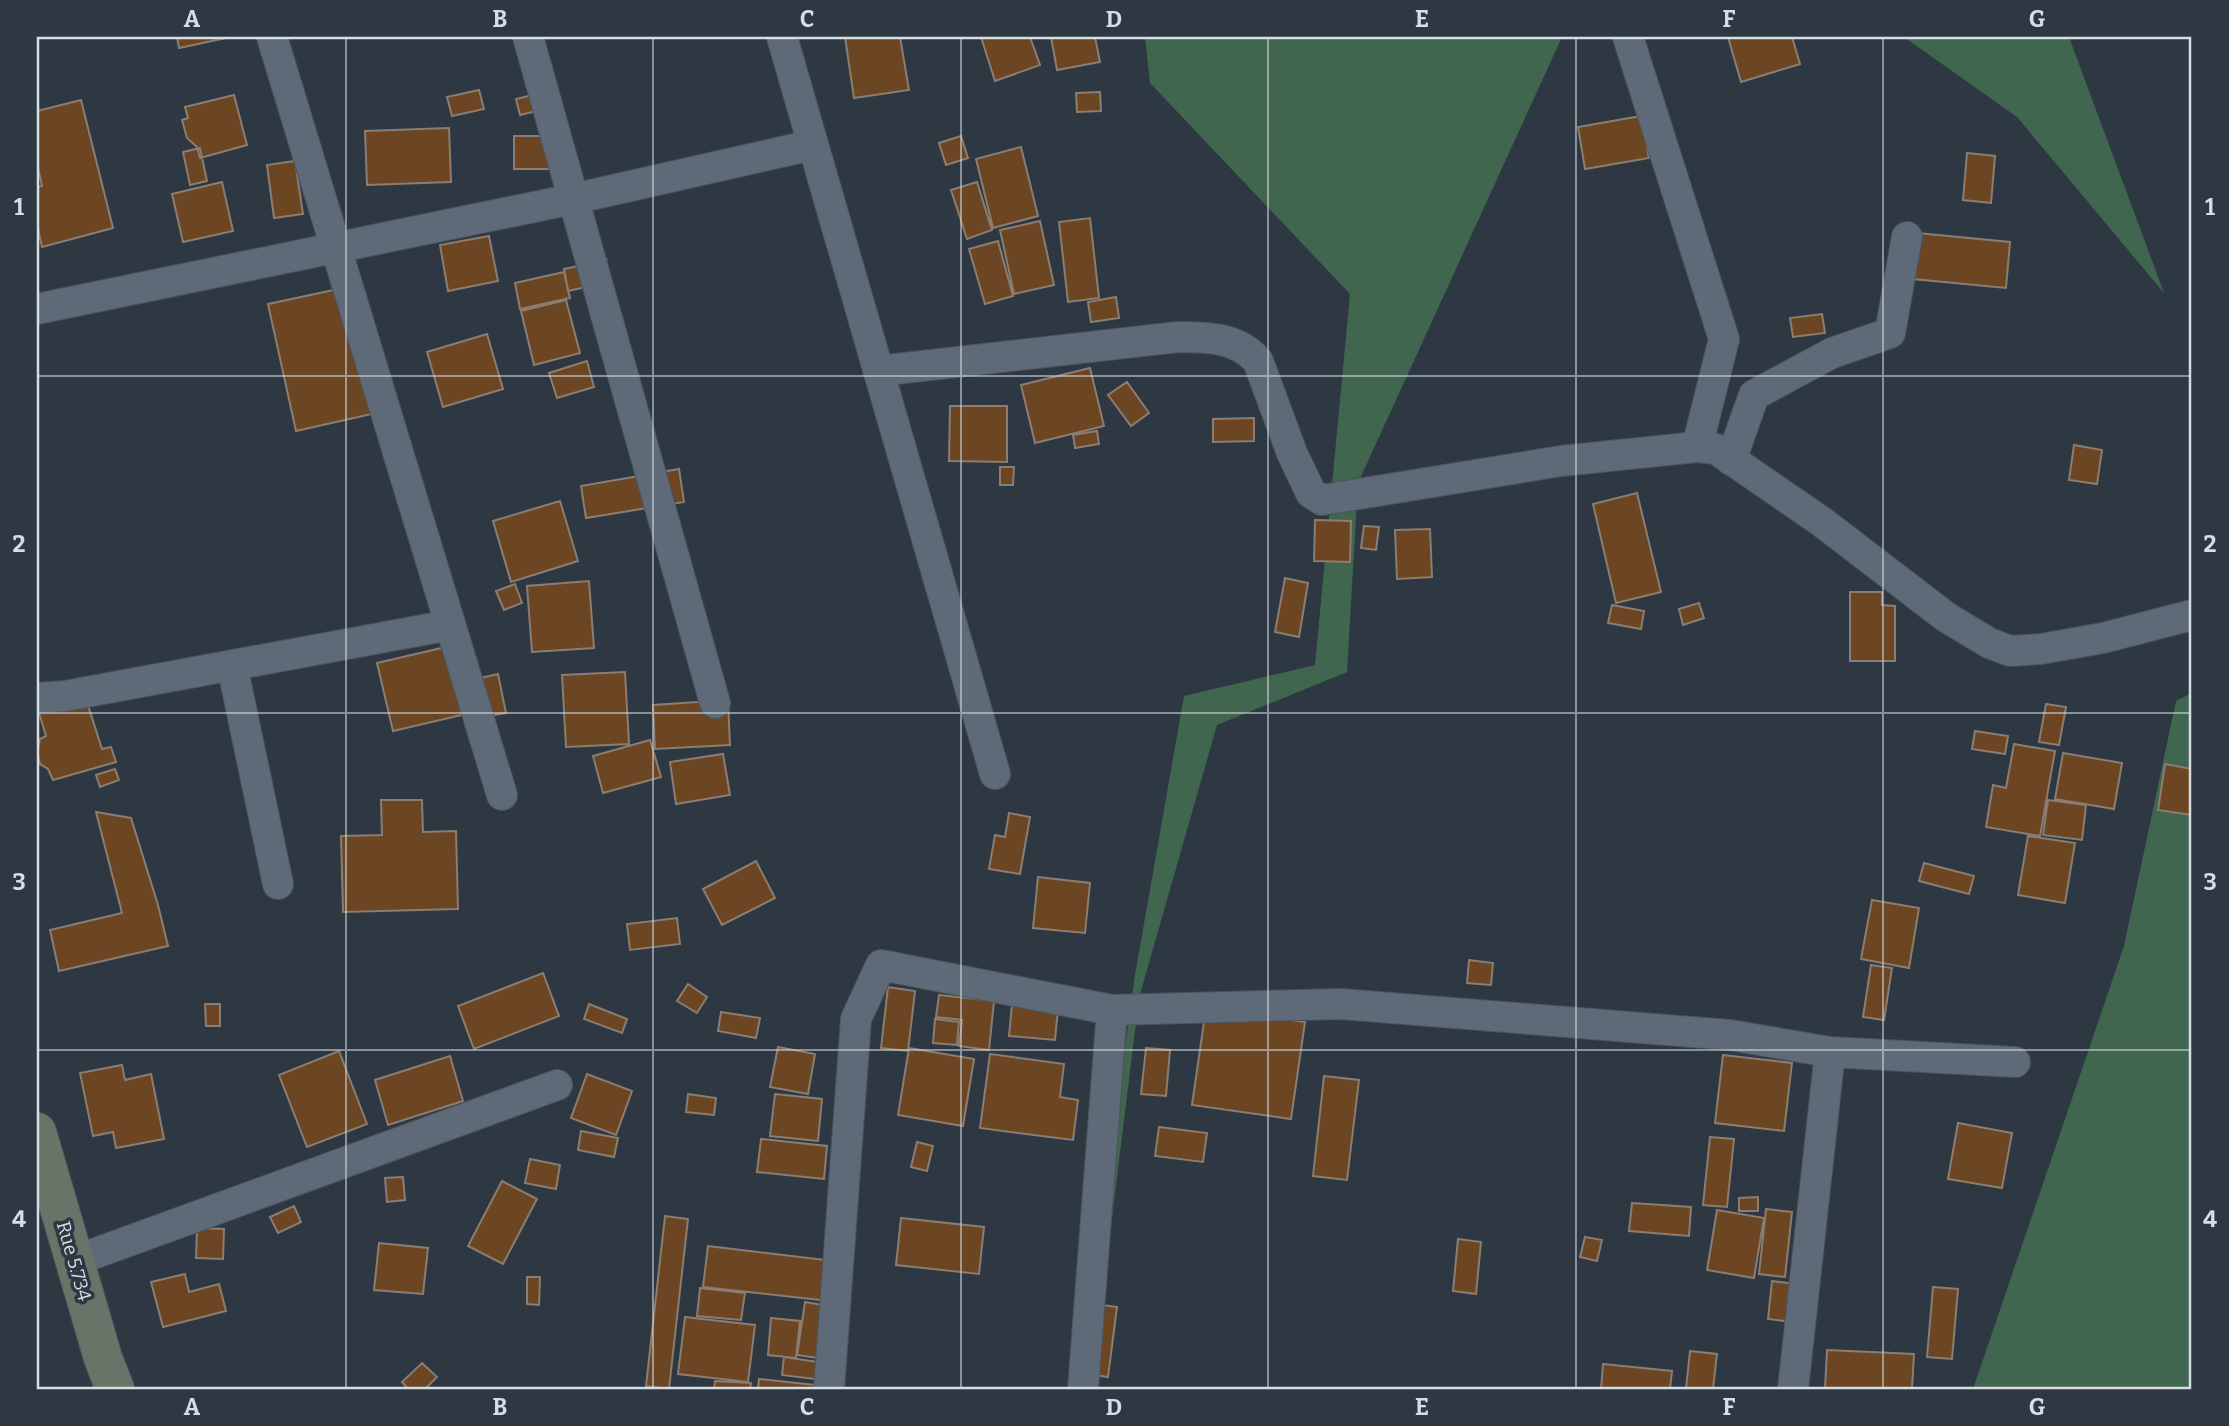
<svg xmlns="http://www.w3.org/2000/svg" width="2229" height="1426" viewBox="0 0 2229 1426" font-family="Bitter,serif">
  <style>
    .green { fill: #41664f }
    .building { fill: #6c4623; stroke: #8b7d71; stroke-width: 2 }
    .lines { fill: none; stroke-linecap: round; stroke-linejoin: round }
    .street-casing { stroke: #4b545d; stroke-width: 32 }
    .secondary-casing { stroke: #4b545d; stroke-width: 40 }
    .street { stroke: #5e6a77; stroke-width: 30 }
    .secondary { stroke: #687467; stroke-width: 38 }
    .grid { fill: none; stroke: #d6dde4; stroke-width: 2; stroke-opacity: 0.55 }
    .labels { text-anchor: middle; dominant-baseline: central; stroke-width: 7; stroke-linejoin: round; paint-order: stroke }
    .street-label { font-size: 19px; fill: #d6dde4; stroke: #2d3843 }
    .neatline { fill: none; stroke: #d6dde4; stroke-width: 2.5 }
    .grid-label { font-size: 23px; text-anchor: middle; font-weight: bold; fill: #d6dde4 }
  </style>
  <rect width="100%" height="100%" fill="#2d3843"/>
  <!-- green -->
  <path class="green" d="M1145 37H1562L1358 483 1347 672 1217 725 1139 998 1091 1389H1077L1135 975 1184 696 1315 665 1350 294 1150 83Z
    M1904 37H2069L2164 293 2017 117Z
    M2192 693V1389H1973L2124 946 2176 701Z"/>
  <!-- building -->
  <path class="building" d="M177 37H231L179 48Z
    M845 37H900L909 90 854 98Z
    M981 37H1030L1040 65 995 81Z
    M1051 37H1095L1100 62 1057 70Z
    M1728 37H1792L1800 64 1741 82Z
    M479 90 484 109 452 116 447 97Z
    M1100 92 1101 111 1077 112 1076 93Z
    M541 93 545 109 520 115 516 99Z
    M234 95 247 145 200 158 197 147 187 138 182 120 188 118 185 107Z
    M81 100 113 228 42 247 37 224V187L42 186 37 163V111Z
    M1641 116 1649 158 1585 169 1578 127Z
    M449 128 451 182 367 185 365 131Z
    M514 136H569V169H514Z
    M961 136 968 158 946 165 939 143Z
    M1021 147 1038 216 993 228 976 159Z
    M200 148 207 181 190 185 183 152Z
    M1967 153 1995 156 1991 203 1963 200Z
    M295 161 303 214 274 218 267 165Z
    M222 182 233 231 183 242 172 194Z
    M977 182 992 230 967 239 951 190Z
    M1090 218 1099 298 1068 302 1059 222Z
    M1040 221 1054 285 1014 294 1000 230Z
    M1917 233 2010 242 2006 288 1913 279Z
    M489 236 498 281 448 291 440 245Z
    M998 241 1013 296 985 304 969 249Z
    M606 260 586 287 568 291 564 269Z
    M564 272 570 298 520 309 515 283Z
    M357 285 385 411 296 431 268 304Z
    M1116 297 1119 318 1091 322 1088 302Z
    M566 300 580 353 534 365 521 311Z
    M1822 314 1825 333 1793 337 1790 318Z
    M487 334 503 389 443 407 427 352Z
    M587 361 594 387 557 398 549 373Z
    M1090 368 1104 426 1035 443 1021 385Z
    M1127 382 1149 413 1131 426 1108 395Z
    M950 406H1007V462L949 461Z
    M1254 418V441L1213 442V419Z
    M1097 431 1099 444 1075 448 1073 435Z
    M2074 445 2102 450 2097 484 2069 480Z
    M1000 467H1014L1013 485H1000Z
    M679 469 684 502 586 518 581 486Z
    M1637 493 1661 592 1616 603 1593 504Z
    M560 501 578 561 511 582 493 521Z
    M1315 520 1351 521 1350 562 1314 561Z
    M1364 526 1379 527 1376 550 1361 548Z
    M1430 529 1432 577 1397 579 1395 530Z
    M1285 578 1308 583 1299 637 1275 632Z
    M589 581 594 648 532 652 527 586Z
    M515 584 522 603 504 610 496 591Z
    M1850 592H1882V605L1895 606V661H1850Z
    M1699 603 1704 618 1683 625 1679 609Z
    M1612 605 1644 611 1641 629 1608 623Z
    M450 646 466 714 393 731 377 663Z
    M625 672 629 744 566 747 562 675Z
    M498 674 506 713 484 717 463 682Z
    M86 699 102 749 111 747 116 762 53 780 48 769 40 764 37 752 40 739 46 736 39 713Z
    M728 700 730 745 655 749 653 705Z
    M2046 704 2066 707 2059 745 2039 742Z
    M1975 731 2008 736 2005 754 1972 749Z
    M650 740 661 777 603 793 593 756Z
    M2014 744 2055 751 2040 836 1986 827 1993 785 2006 788Z
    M2063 753 2122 763 2114 809 2055 799Z
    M723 754 730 795 676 804 670 762Z
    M2165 764 2192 769V815L2158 810Z
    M115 769 119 780 100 787 96 775Z
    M381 800H422L423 832 456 831 458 909 343 912 341 836 382 835Z
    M2048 800 2086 805 2082 840 2043 835Z
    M96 812 131 818 158 905 168 946 59 971 50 930 122 913Z
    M1009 813 1030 817 1020 874 989 869 995 835 1005 837Z
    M2028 836 2075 843 2065 903 2018 895Z
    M756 861 775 898 722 925 703 889Z
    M1924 863 1974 876 1969 894 1919 881Z
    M1038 877 1090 883 1085 933 1033 928Z
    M1872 900 1919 908 1909 968 1861 959Z
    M677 918 680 944 630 950 627 924Z
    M1469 960 1493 963 1491 985 1467 983Z
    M1871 965 1892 968 1884 1020 1863 1017Z
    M543 973 559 1016 474 1049 458 1006Z
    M688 984 707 997 697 1013 677 1001Z
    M1014 984 1060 988 1055 1040 1009 1036Z
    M888 987 915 991 908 1051 881 1048Z
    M939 995 994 1001 989 1050 959 1046 962 1020 936 1017Z
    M205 1004H220V1026H206Z
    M589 1004 627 1019 622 1033 584 1019Z
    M1206 1008 1305 1022 1291 1119 1192 1105Z
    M721 1012 760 1018 756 1038 718 1031Z
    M935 1019 959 1022 957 1045 933 1043Z
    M778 1047 815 1054 808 1094 770 1087Z
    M909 1048 974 1059 963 1126 898 1115Z
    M1146 1048 1170 1050 1166 1096 1141 1094Z
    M339 1051 367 1124 307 1147 279 1075Z
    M990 1054 1064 1064 1060 1097 1078 1100 1073 1140 980 1128Z
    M1723 1055 1792 1063 1784 1131 1715 1123Z
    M450 1056 463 1101 388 1125 375 1080Z
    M122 1065 125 1080 151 1074 164 1139 116 1148 113 1132 93 1136 80 1073Z
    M587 1074 632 1091 616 1135 571 1118Z
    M1324 1076 1359 1080 1347 1180 1313 1176Z
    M688 1094 716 1098 714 1115 686 1112Z
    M775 1094 822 1099 818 1141 770 1136Z
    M1958 1123 2012 1133 2002 1188 1948 1179Z
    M1159 1127 1207 1133 1203 1162 1155 1156Z
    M581 1131 618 1138 614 1157 578 1150Z
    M1710 1137 1734 1139 1727 1207 1703 1205Z
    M761 1139 827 1146 824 1179 757 1172Z
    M917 1142 933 1146 927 1171 911 1167Z
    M530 1159 560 1165 556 1189 525 1183Z
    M403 1177 405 1200 387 1202 385 1178Z
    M502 1181 537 1199 503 1264 468 1246Z
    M1758 1197V1211H1739V1198Z
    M1632 1203 1691 1207 1689 1236 1629 1231Z
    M294 1206 301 1222 278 1233 270 1217Z
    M1766 1209 1792 1212 1785 1277 1759 1274Z
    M1717 1210 1764 1218 1754 1278 1707 1270Z
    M665 1216 688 1219 669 1389 646 1386Z
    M901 1218 984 1227 979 1274 896 1265Z
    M197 1228 224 1229 223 1259 196 1258Z
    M1585 1237 1602 1240 1597 1261 1580 1257Z
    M1458 1239 1481 1242 1476 1294 1453 1291Z
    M379 1243 428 1248 423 1294 374 1290Z
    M708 1246 843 1262 838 1302 703 1287Z
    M185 1274 189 1292 219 1284 226 1311 163 1327 151 1282Z
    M527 1277H540L539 1305 527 1304Z
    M1772 1281 1813 1286 1808 1324 1768 1319Z
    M1933 1287 1958 1289 1952 1359 1927 1357Z
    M700 1288 745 1293 741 1320 697 1316Z
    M805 1302 840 1308 832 1360 797 1355Z
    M1096 1304 1117 1307 1108 1377 1087 1374Z
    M685 1317 755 1325 748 1382 678 1374Z
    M771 1318 800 1321 796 1358 768 1355Z
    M1827 1350 1914 1354 1912 1389H1825Z
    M1690 1351 1717 1354 1713 1389H1686Z
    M784 1357 832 1364 830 1381 782 1375Z
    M422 1363 437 1377 425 1389H408L402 1382Z
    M1603 1364 1672 1371 1670 1389H1601Z
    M759 1379 833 1387V1389H758Z
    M715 1381 751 1383 750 1389H714Z"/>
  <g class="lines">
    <defs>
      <path id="street" d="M272 37 502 795
        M528 37 715 703
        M782 37 995 774
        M1628 37 1724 339 1697 447
        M37 309 573 199 812 145
        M878 371 1178 337C1207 337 1237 337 1258 361L1292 453 1311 493 1322 500 1561 461 1697 447 1716 449 1822 522 1946 617 1989 643 2010 651 2041 649 2103 638 2192 615
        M1731 460 1754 395 1832 353 1890 333 1907 237
        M232 665 278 884
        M37 698 65 696 450 625
        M74 1261 557 1085
        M829 1389 856 1019 881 965 1112 1010
        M1083 1389 1112 1010 1341 1004 1730 1035 1830 1052 2015 1062
        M1793 1389 1830 1052"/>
      <path id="secondary" d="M37 1132 103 1358 115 1389"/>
    </defs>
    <!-- street casing -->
    <use href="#street" class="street-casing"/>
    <!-- secondary casing -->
    <use href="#secondary" class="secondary-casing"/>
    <!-- street -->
    <use href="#street" class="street"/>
    <!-- secondary -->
    <use href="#secondary" class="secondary"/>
  </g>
  <!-- grid -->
  <path class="grid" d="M346 37V1389M653 37V1389M961 37V1389M1268 37V1389M1576 37V1389M1883 37V1389M37 376H2192M37 713H2192M37 1050H2192"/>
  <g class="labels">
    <!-- street labels -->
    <g class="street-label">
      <text transform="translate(74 1261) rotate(74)">Rue 5.734</text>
    </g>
  </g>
  <!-- border -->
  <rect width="2229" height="1426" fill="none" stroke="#2d3843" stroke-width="77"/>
  <rect x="38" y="38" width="2152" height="1350" class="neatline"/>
  <g class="grid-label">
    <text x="192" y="27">A</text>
    <text x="500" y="27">B</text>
    <text x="807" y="27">C</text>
    <text x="1114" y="27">D</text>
    <text x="1422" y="27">E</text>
    <text x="1729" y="27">F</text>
    <text x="2037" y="27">G</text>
    <text x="19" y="215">1</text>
    <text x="2210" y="215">1</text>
    <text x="19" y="552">2</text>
    <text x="2210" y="552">2</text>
    <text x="19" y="890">3</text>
    <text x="2210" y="890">3</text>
    <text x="19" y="1227">4</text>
    <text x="2210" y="1227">4</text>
    <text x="192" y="1415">A</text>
    <text x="500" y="1415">B</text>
    <text x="807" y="1415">C</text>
    <text x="1114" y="1415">D</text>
    <text x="1422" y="1415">E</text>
    <text x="1729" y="1415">F</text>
    <text x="2037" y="1415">G</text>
  </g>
</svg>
